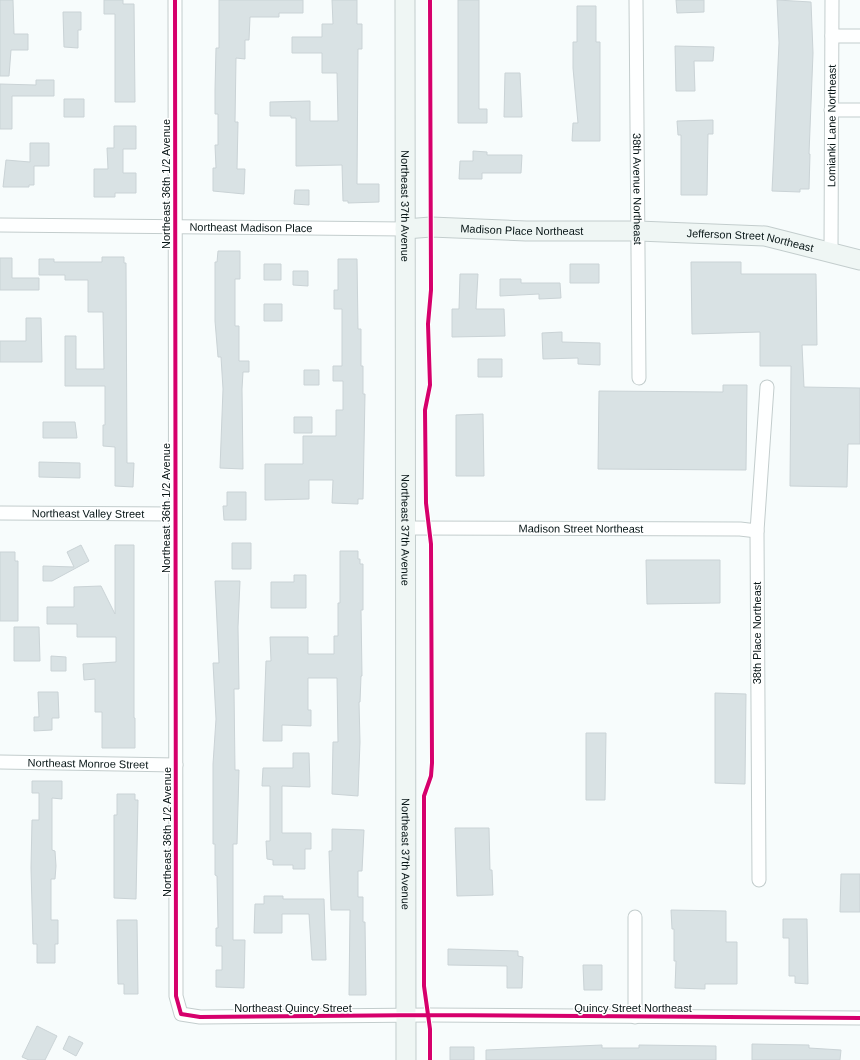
<svg xmlns="http://www.w3.org/2000/svg" width="860" height="1060" viewBox="0 0 860 1060" font-family="Arial,sans-serif">
  <style>
    .building { fill: #d9e2e4; stroke: #cad3d6 }
    .lines { fill: none; stroke-linecap: round; stroke-linejoin: round }
    .street-casing { stroke: #c3cdcd; stroke-width: 15 }
    .secondary-casing { stroke: #c3cdcd; stroke-width: 21 }
    .street { stroke: #feffff; stroke-width: 13 }
    .secondary { stroke: #eff6f4; stroke-width: 19 }
    .cycleway-casing { stroke: #fff; stroke-width: 6 }
    .cycleway { stroke: #d6006c; stroke-width: 4 }
    .labels { text-anchor: middle; dominant-baseline: central; stroke-width: 3; stroke-linejoin: round; paint-order: stroke }
    .street-label { font-size: 11px; fill: #061415; stroke: #fff }
  </style>
  <rect width="100%" height="100%" fill="#f7fcfc"/>
  <!-- building -->
  <path class="building" d="M0 0H13L14 34H28V50H11L9 76H0Z
    M104 0H123V4H134L135 102H115V14H104Z
    M219 0H303V13H279V17H250L249 40H245V59L236 58 235 122H238L237 169H245L244 194 213 191V168H216L215 145H218V114H215V90L216 48H219Z
    M332 0H357V24H362V49H358L357 184H379V202L348 203V201H343L342 165 296 166V118H291V116H270V102L310 101V121H338L337 73H322V53H292V37H322V24H333Z
    M458 0H479V109H487V123H458Z
    M676 0H704V12L677 13Z
    M777 0 811 2 813 53 809 154H810L809 189H800V192L772 191 779 43Z
    M577 6H596V42H600V141H572L573 123H578L573 68V42H577Z
    M63 12H81V30H78V48L64 47Z
    M675 46 714 47 713 61H694L695 91H676Z
    M505 73H520L522 117H504Z
    M36 80H54V96H12V129H0V84L36 85Z
    M64 99H84V117H64Z
    M713 120V134H708L707 195H681V135H678L677 121Z
    M114 126H136V149H123V173H136V193H115V197H94V169H108L107 148H114Z
    M30 143H49V166H34V185H29V187H3L6 160 30 162Z
    M473 151 487 152V155H522L521 173H482V179H459L460 161H473Z
    M295 190H309V205L294 204Z
    M218 251H240V279H235V326H239V361H249V372H243L242 389 243 469 220 468 223 389 221 357H218L215 321V262H217Z
    M102 257H124V263H126L127 463H134L133 487 115 486V447L103 446V425H105V386H65V336H76V369H104L103 312H88V280H65V275H39V259H54V262H102Z
    M0 258H12V278H39V290H0Z
    M338 259H357L358 329H361V366H363V394H365L363 499H358V504L332 503 333 480H309V499L265 500V464H303V436H336V410H343V381H333V366H342V309H334V290H338Z
    M691 262H741V274H816L817 345H802L804 387 860 388V444H848L847 487 790 486 791 366H760V332L692 334Z
    M264 264H281V280H264Z
    M570 264H599V283H570Z
    M293 271H308V286L293 285Z
    M460 274H478L476 309H504L505 336 452 337V309H459Z
    M500 279H521V283H560L561 298 539 299V294L500 296Z
    M264 304H282V321H264Z
    M26 318H41L42 362H0V341H26Z
    M562 332V342L600 343V365L578 364V358L543 359 542 333Z
    M478 359H502V377H478Z
    M304 370H319V385H304Z
    M723 385H747L746 470 598 469 599 391 723 392Z
    M483 414 484 476H456V415Z
    M294 417H312V433H294Z
    M43 422H75L77 438H43Z
    M39 462 80 463V478L39 477Z
    M227 492H246V520H224L223 506H227Z
    M232 543H251V569H232Z
    M81 545 89 561 52 581H43V566L74 567 67 552Z
    M115 545H134V718H135V748H102V712H95V679L84 680 83 664 116 662V637H77V624H47V607H74V587L101 586 115 614Z
    M340 551H358V559H360V564H363V610H361L362 676H361L360 702H359L360 742 358 796 332 794 333 742H338L337 678H308V710H311V726L282 725V741H263L266 661H271L270 637H308V654H334V636H338V603H340Z
    M0 552H15V561H18V621H0Z
    M646 560H720V603L647 604Z
    M294 575H306V608H271V582H294Z
    M215 581H240L238 627 239 689H234L235 770H239L237 844H233V940H245L244 988 216 987V970H222V946H216V928H218L217 876 215 875V844H213V764L216 719 213 663H219Z
    M14 627H39L40 661H14Z
    M51 656 66 657V671H51Z
    M38 692H58L59 718H52V730L34 731V717H39Z
    M715 693 746 694 745 784 715 783Z
    M586 733H606L605 800H586Z
    M293 753H309L310 787 282 786V833H311V849H305V869H293V865H273V860L267 859 266 841H270V786H262L263 768H293Z
    M32 781H62V799L52 798V850L55 851 56 866 55 879H51V920H58V944H55V963H37V944H33L31 868 32 820H39V793H32Z
    M117 794H135V800H138L136 899 114 898V815H117Z
    M455 828H489L490 870H492L493 895 457 896Z
    M332 829 364 830 362 871H358V897H363V922H365L366 995H349L350 910H331L329 851H332Z
    M841 874H860V912H840Z
    M264 896H283V899H324L326 960H312L309 914H282V933H254L255 904H264Z
    M671 910 726 911V942H737V984H705V989L675 988 676 961H674V929H672Z
    M783 919H807L808 984 795 983V976H789V938H783Z
    M117 920H137L138 994H124V984H118Z
    M448 949 518 951V956L523 957 522 988H507V966L448 965Z
    M583 965H602V990H584Z
    M37 1026 57 1036 45 1060H29L22 1057Z
    M69 1036 83 1043 76 1056 63 1049Z
    M752 1044 809 1045V1048L841 1050 840 1060H752Z
    M602 1045V1048H639V1045L716 1046V1060H486V1050Z
    M450 1047H474V1060H450Z"/>
  <g class="lines">
    <defs>
      <g id="street">
        <path d="M175 0 176 996 181 1014 200 1017 429 1015 860 1018"/>
        <path id="s1" d="M636 0 639 378"/>
        <path d="M832 36H860"/>
        <path d="M831 110H860"/>
        <path id="s2" d="M0 225 405 229"/>
        <path id="s3" d="M831 253 832 0"/>
        <path id="s4" d="M0 513 175 514"/>
        <path id="s5" d="M406 528 740 529 757 531"/>
        <path id="s6" d="M0 762 176 765"/>
        <path d="M759 880 757 531 767 387"/>
        <path d="M635 917V1017"/>
      </g>
      <g id="secondary">
        <path id="s7" d="M405 0 406 1060"/>
        <path id="s8" d="M405 229 431 227 526 231H638L765 236 860 260"/>
      </g>
    </defs>
    <!-- street casing -->
    <use href="#street" class="street-casing"/>
    <!-- secondary casing -->
    <use href="#secondary" class="secondary-casing"/>
    <!-- street -->
    <use href="#street" class="street"/>
    <!-- secondary -->
    <use href="#secondary" class="secondary"/>
    <defs>
      <path id="cycleway" d="M175 0 176 996 181 1014 200 1017 429 1015 860 1018
        M430 0 431 290 428 324 430 385 425 410 426 503 431 544 432 763 431 776 424 796V986L430 1029V1060"/>
    </defs>
    <!-- cycleway casing -->
    <use href="#cycleway" class="cycleway-casing"/>
    <!-- cycleway -->
    <use href="#cycleway" class="cycleway"/>
  </g>
  <g class="labels">
    <!-- street labels -->
    <g class="street-label">
      <text stroke="none"><textPath href="#s3" startOffset="127">Lomianki Lane Northeast</textPath></text>
      <text transform="translate(166 184) rotate(-90)">Northeast 36th 1/2 Avenue</text>
      <text stroke="none"><textPath href="#s1" startOffset="189">38th Avenue Northeast</textPath></text>
      <text stroke="none"><textPath href="#s7" startOffset="206">Northeast 37th Avenue</textPath></text>
      <text stroke="none"><textPath href="#s2" startOffset="251">Northeast Madison Place</textPath></text>
      <text stroke="none"><textPath href="#s8" startOffset="117">Madison Place Northeast</textPath></text>
      <text stroke="none"><textPath href="#s8" startOffset="346">Jefferson Street Northeast</textPath></text>
      <text transform="translate(166 508) rotate(-90)">Northeast 36th 1/2 Avenue</text>
      <text stroke="none"><textPath href="#s4" startOffset="88">Northeast Valley Street</textPath></text>
      <text stroke="none"><textPath href="#s5" startOffset="175">Madison Street Northeast</textPath></text>
      <text stroke="none"><textPath href="#s7" startOffset="530">Northeast 37th Avenue</textPath></text>
      <text transform="translate(757 633) rotate(-90)">38th Place Northeast</text>
      <text stroke="none"><textPath href="#s6" startOffset="88">Northeast Monroe Street</textPath></text>
      <text transform="translate(167 832) rotate(-90)">Northeast 36th 1/2 Avenue</text>
      <text stroke="none"><textPath href="#s7" startOffset="854">Northeast 37th Avenue</textPath></text>
      <text x="293" y="1008">Northeast Quincy Street</text>
      <text x="633" y="1008">Quincy Street Northeast</text>
    </g>
  </g>
</svg>
